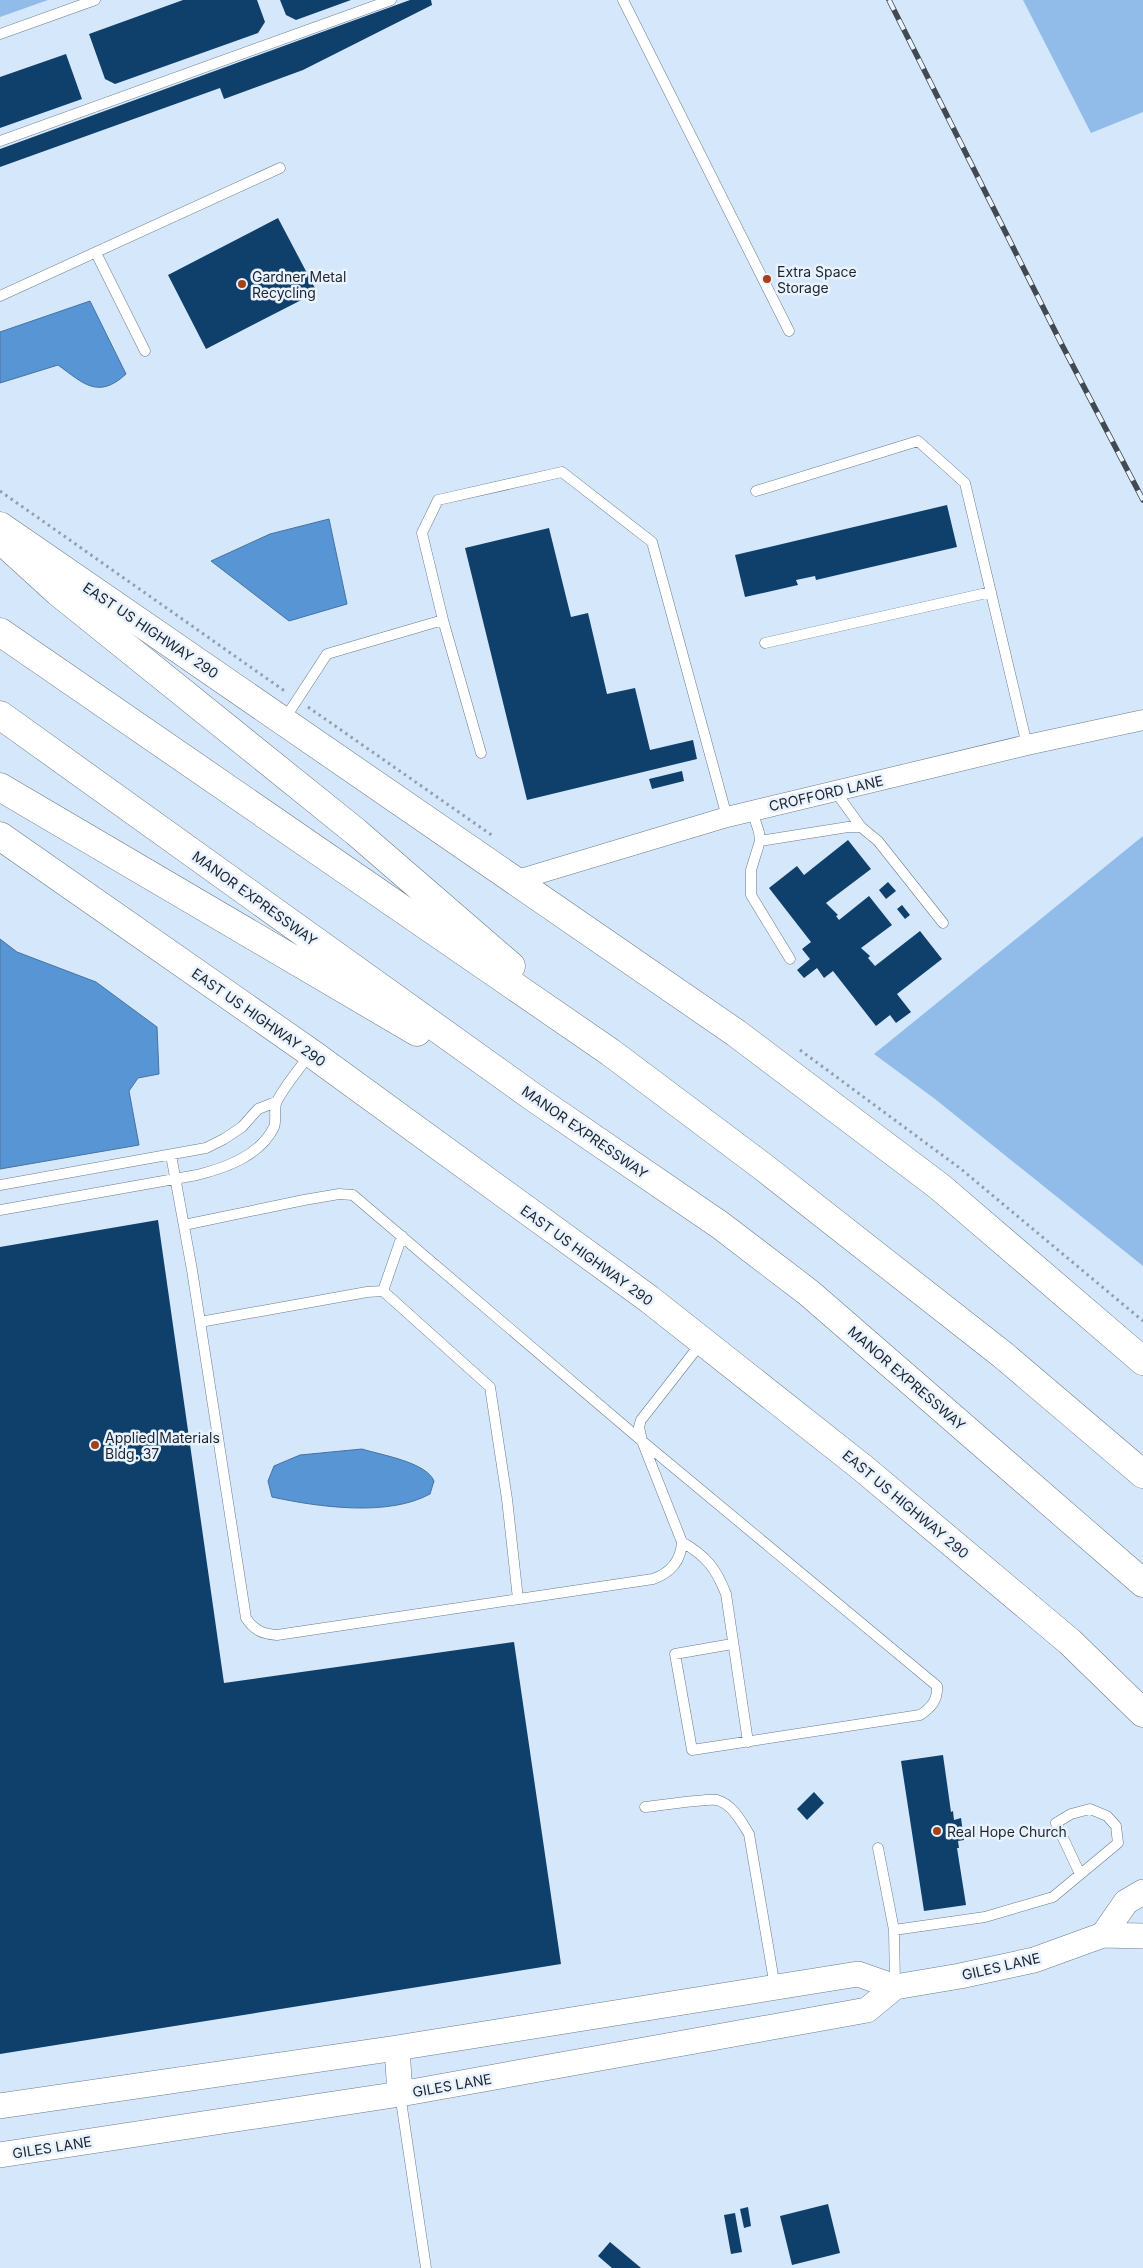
<svg xmlns="http://www.w3.org/2000/svg" width="1143" height="2268" viewBox="0 0 1143 2268" font-family="Inter,sans-serif">
  <style>
    .green { fill: #91bce9 }
    .water { fill: #5795d4; stroke: #4673a1 }
    .building { fill: #0f406c }
    .lines { fill: none; stroke-linecap: round; stroke-linejoin: round }
    .service-casing { stroke: #6b7b8c; stroke-width: 11 }
    .minor-casing { stroke: #6b7b8c; stroke-width: 21 }
    .tertiary-casing { stroke: #6b7b8c; stroke-width: 26 }
    .secondary-casing { stroke: #6b7b8c; stroke-width: 29 }
    .motorway-casing { stroke: #6b7b8c; stroke-width: 29 }
    .path { stroke: #929fae; stroke-width: 3; stroke-dasharray: 2.5 4; stroke-linecap: butt }
    .service { stroke: #fff; stroke-width: 10 }
    .minor { stroke: #fff; stroke-width: 20 }
    .tertiary { stroke: #fff; stroke-width: 25 }
    .secondary { stroke: #fff; stroke-width: 28 }
    .motorway { stroke: #fff; stroke-width: 28 }
    .rail-casing { stroke: #414952; stroke-width: 5.5 }
    .rail { stroke: #e8f3ff; stroke-width: 4; stroke-dasharray: 11; stroke-linecap: butt }
    .poi-dot { fill: #a64015; stroke: #e8f3ff; stroke-width: 2 }
    .labels { text-anchor: middle; dominant-baseline: central; stroke-width: 5; stroke-linejoin: round; paint-order: stroke }
    .poi-label { font-size: 14px; fill: #1e242b; stroke: #e8f3ff; text-anchor: start }
    .street-label { font-size: 14px; fill: #1e242b; stroke: #e8f3ff }
  </style>
  <rect width="100%" height="100%" fill="#d5e7fa"/>
  <!-- green -->
  <path class="green" d="M0 0H48L0 17Z
    M1023 0H1143V112L1091 133Z
    M1143 836V1266L935 1099 874 1054Z"/>
  <!-- water -->
  <path class="water" d="M90 301 126 374C98 400 83 383 58 365L0 383V332Z
    M329 519 347 604 289 621 211 561 270 534Z
    M0 939 17 952 96 982 157 1027 159 1074 138 1078 129 1091 139 1145 0 1169Z
    M362 1449C381 1455 426 1462 434 1481L430 1494C388 1517 318 1507 272 1497L268 1481 274 1466 300 1455Z"/>
  <!-- building -->
  <path class="building" d="M183 0H257L265 22 258 33 115 84 105 79 89 34Z
    M280 0H351L296 20 286 15Z
    M410 0H431L432 5 303 70 224 99 220 88 0 167V149Z
    M66 54 82 99 0 128V77Z
    M278 218 317 292 206 349 168 275Z
    M947 505 957 547 816 580 815 576 796 580 798 585 745 597 735 555Z
    M549 528 571 617 588 613 607 694 635 688 650 750 693 740 697 759 527 800 465 548Z
    M682 771 684 781 652 789 649 779Z
    M848 840 871 869 826 903 838 915 836 916 839 920 869 896 892 925 861 948 870 956 868 958 875 966 920 931 942 959 897 994 911 1012 896 1023 890 1015 876 1026 833 971 824 978 817 968 804 978 797 970 810 959 802 949 811 942 769 888 797 866 804 875Z
    M888 882 896 891 886 899 879 890Z
    M902 905 910 915 905 919 897 909Z
    M158 1220 224 1683 514 1642 561 1964 0 2054V1247Z
    M943 1755 951 1812 953 1811 954 1820 961 1818 964 1840 958 1841 959 1848H957L966 1905 924 1911 901 1761Z
    M814 1792 824 1803 807 1820 797 1809Z
    M828 2204 840 2253 792 2265 780 2216Z
    M748 2207 751 2226 744 2228 740 2209Z
    M735 2213 742 2252 731 2254 724 2215Z
    M610 2242 641 2268H612L598 2256Z"/>
  <g class="lines">
    <defs>
      <path id="service" d="M623 0 789 331
        M0 34 95 0
        M0 141 391 0
        M96 253 145 351
        M0 296 280 168
        M756 491 918 441 965 483 1027 745
        M443 620 481 753
        M765 643 991 592
        M284 720 327 654 443 620 422 533 438 500 562 472 652 542 727 817
        M835 791 861 827
        M752 811 759 832 760 841 751 870V895L790 959
        M760 841 848 827H861L878 841 943 923
        M171 1155 192 1270 246 1618C254 1630 262 1634 277 1635L653 1579C670 1573 681 1561 682 1542L642 1441 639 1427 641 1420 702 1342
        M0 1185 206 1148 224 1139 242 1127 258 1109 276 1102
        M0 1210 197 1175C225 1168 260 1156 274 1127 277 1119 273 1108 277 1101 286 1084 300 1068 311 1053
        M184 1225 304 1200 339 1194 353 1195 642 1441 937 1686C938 1700 931 1708 920 1715L692 1750 675 1654 732 1644
        M383 1291 402 1236
        M200 1322 367 1292 383 1291 490 1387 507 1499 518 1599
        M682 1542C706 1556 716 1568 726 1594L748 1742
        M645 1807C659 1806 706 1798 717 1800 732 1804 741 1821 749 1834L775 1987
        M878 1848 894 1930 895 1985
        M894 1930 985 1917 1053 1897 1118 1843 1116 1826 1107 1816 1090 1809 1071 1814 1056 1823 1080 1874
        M400 2094 426 2268"/>
      <path id="minor" d="M514 881 727 817 1027 745 1143 720"/>
      <path id="tertiary" d="M1103 1935 1126 1902 1143 1892
        M397 2048 400 2094
        M0 2106 397 2048 858 1974 895 1987 960 1976 1034 1960 1103 1935 1143 1936
        M0 2155 400 2094 867 2010 895 1987"/>
      <path id="secondary" d="M0 526 736 1033 940 1187 1143 1361
        M0 836 311 1053 649 1299 864 1469 1070 1642 1143 1713"/>
      <path id="motorway" d="M0 539 58 592 356 832 511 966
        M0 632 610 1052 762 1166 1003 1355 1143 1474
        M0 715 533 1097 720 1225 809 1293 1143 1583
        M0 787 417 1032"/>
    </defs>
    <!-- service casing -->
    <use href="#service" class="service-casing"/>
    <!-- minor casing -->
    <use href="#minor" class="minor-casing"/>
    <!-- tertiary casing -->
    <use href="#tertiary" class="tertiary-casing"/>
    <!-- secondary casing -->
    <use href="#secondary" class="secondary-casing"/>
    <!-- motorway casing -->
    <use href="#motorway" class="motorway-casing"/>
    <!-- path -->
    <path class="path" d="M0 491 286 692
      M308 707 493 836
      M800 1050 961 1169 1143 1321"/>
    <!-- service -->
    <use href="#service" class="service"/>
    <!-- minor -->
    <use href="#minor" class="minor"/>
    <!-- tertiary -->
    <use href="#tertiary" class="tertiary"/>
    <!-- secondary -->
    <use href="#secondary" class="secondary"/>
    <!-- motorway -->
    <use href="#motorway" class="motorway"/>
    <defs>
      <path id="rail" d="M889 0 1061 343 1143 500"/>
    </defs>
    <!-- rail casing -->
    <use href="#rail" class="rail-casing"/>
    <!-- rail -->
    <use href="#rail" class="rail"/>
  </g>
  <!-- markers -->
  <g class="poi-dot">
    <circle cx="767" cy="279" r="5"/>
    <circle cx="242" cy="284" r="5"/>
    <circle cx="95" cy="1445" r="5"/>
    <circle cx="937" cy="1831" r="5"/>
  </g>
  <g class="labels">
    <!-- poi labels -->
    <g class="poi-label">
      <text x="777" y="271">Extra Space<tspan x="777" dy="16">Storage</tspan></text>
      <text x="252" y="276">Gardner Metal<tspan x="252" dy="16">Recycling</tspan></text>
      <text x="105" y="1437">Applied Materials<tspan x="105" dy="16">Bldg. 37</tspan></text>
      <text x="947" y="1831">Real Hope Church</text>
    </g>
    <!-- street labels -->
    <g class="street-label">
      <text transform="translate(151 630) rotate(34)">EAST US HIGHWAY 290</text>
      <text transform="translate(826 793) rotate(-13)">CROFFORD LANE</text>
      <text transform="translate(255 898) rotate(36)">MANOR EXPRESSWAY</text>
      <text transform="translate(259 1017) rotate(35)">EAST US HIGHWAY 290</text>
      <text transform="translate(585 1132) rotate(35)">MANOR EXPRESSWAY</text>
      <text transform="translate(587 1255) rotate(36)">EAST US HIGHWAY 290</text>
      <text transform="translate(907 1378) rotate(41)">MANOR EXPRESSWAY</text>
      <text transform="translate(906 1504) rotate(40)">EAST US HIGHWAY 290</text>
      <text transform="translate(1001 1966) rotate(-13)">GILES LANE</text>
      <text transform="translate(452 2085) rotate(-10)">GILES LANE</text>
      <text transform="translate(52 2147) rotate(-9)">GILES LANE</text>
    </g>
  </g>
</svg>
